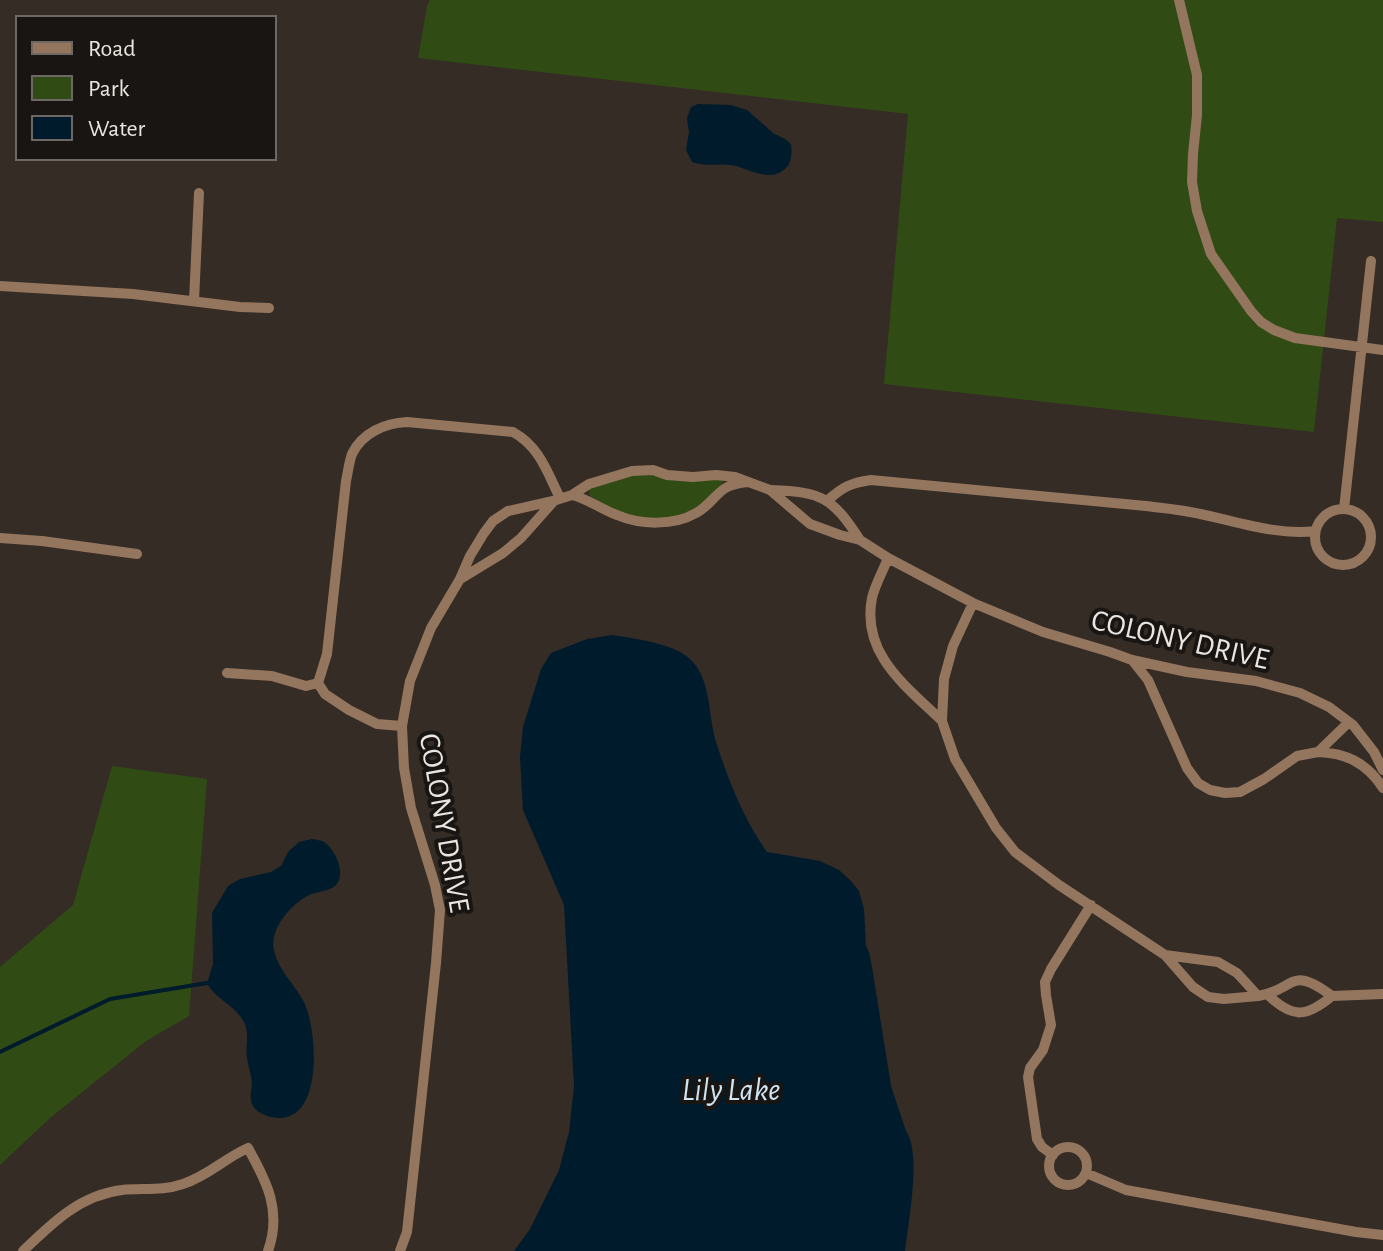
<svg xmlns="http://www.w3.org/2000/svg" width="1383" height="1251" viewBox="0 0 1383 1251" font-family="'Alegreya Sans',sans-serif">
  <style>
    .green { fill: #304c14 }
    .water { fill: #001b2c }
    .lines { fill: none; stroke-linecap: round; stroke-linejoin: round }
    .stream { stroke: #001b2c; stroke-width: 4 }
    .street { stroke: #94755d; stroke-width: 10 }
    .labels { text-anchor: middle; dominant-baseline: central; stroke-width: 8; stroke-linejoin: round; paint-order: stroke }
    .street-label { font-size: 30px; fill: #eae5e0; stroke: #191512 }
    .water-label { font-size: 32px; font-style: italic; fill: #cfe4f2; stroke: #191512 }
  </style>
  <rect width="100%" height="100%" fill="#342c25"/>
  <!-- green -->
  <path class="green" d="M430 0H1383V222L1337 218 1314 432 884 384 908 114 418 58 427 6Z
    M642 474 719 478 723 482C697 517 658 528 617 511 608 507 600 501 590 496L589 491 590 488 619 478Z
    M112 766 207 779 189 1016 146 1041 50 1118 0 1165V967L73 905Z"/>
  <!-- water -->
  <path class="water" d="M698 104 731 105 747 110 773 133 785 139 791 144C792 153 792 162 786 168 769 184 749 168 731 165 717 163 706 167 692 162L686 150 689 132 687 118 691 107Z
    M612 635C636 639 676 643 693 662 712 684 708 719 717 745 729 782 744 820 767 852L820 861 839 870 851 881 859 891 864 909 866 946 869 952 872 967 891 1086 906 1131C922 1153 908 1223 905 1251H514L530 1229 559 1170 569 1132 574 1086 564 905 523 810 520 757 523 727 541 669 551 653 587 639Z
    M312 839C316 840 320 840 324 842 336 850 346 874 336 885 329 892 316 891 307 896 291 905 269 929 274 950 278 970 295 985 304 1002 317 1029 324 1118 279 1118 268 1118 252 1112 251 1100 250 1094 252 1088 252 1082 251 1074 248 1066 247 1058 245 1045 250 1035 244 1022 235 1005 215 999 207 983L213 964 212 913 228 886 240 879 271 872 281 866 288 852 299 842Z"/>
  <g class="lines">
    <!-- stream -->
    <path class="stream" d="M0 1052 110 999 207 983"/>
    <!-- street -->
    <path class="street" d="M1179 0 1197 75V115L1193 154 1192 182 1197 211 1211 254 1251 311 1261 322 1274 330 1295 338 1383 350
      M0 286 133 294 240 307 269 308
      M194 301 199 193
      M771 490C822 492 832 497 860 540
      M572 495C590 500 601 509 617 515 640 525 674 526 696 513 708 507 714 496 724 489 731 484 740 483 748 482
      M828 500C843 487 850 483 871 480L1146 506C1161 508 1176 509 1190 512 1231 519 1273 536 1315 531
      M1344 509 1371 261
      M1315 537a28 28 0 1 1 56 0a28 28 0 1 1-56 0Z
      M0 538 42 541 137 554
      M888 558C883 571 875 585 872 598 861 654 906 686 942 721
      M462 578 503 553 521 538 553 502
      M973 603 953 646 944 679 942 721 955 759 996 828 1015 852 1059 885 1165 955 1193 987 1208 997 1224 999 1258 996 1237 973 1218 962 1165 955
      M1132 660 1148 680 1187 768 1198 783 1210 790 1225 793 1240 792 1264 779 1297 756 1318 752
      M227 673 272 676 306 686 318 683
      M1349 722 1318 752C1346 753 1367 763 1383 788
      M402 726 377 724 349 710 325 694 318 683 327 654 346 481C348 472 349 462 352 454 362 433 385 423 407 422L513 432C540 447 547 472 560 498
      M1258 996C1296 990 1289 964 1332 996 1307 1017 1293 1019 1268 995
      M1332 996 1383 994
      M1049 1166a19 19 0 1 1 38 0a19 19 0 1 1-38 0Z
      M1053 1155 1042 1147 1037 1139 1028 1077 1030 1068 1043 1050 1051 1025 1046 995 1045 982 1051 969 1091 905
      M1086 1173 1126 1190 1356 1232 1383 1235
      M23 1251C52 1223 80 1195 122 1190 143 1188 163 1191 183 1184 208 1176 225 1158 248 1148 267 1182 282 1211 268 1251
      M400 1251 407 1232 436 963 440 910 435 885 411 808 404 768 402 726 410 681 431 628 460 579 470 556 484 533 493 521 508 511 553 501 572 495 589 484 632 471 653 470 667 475 693 477 716 475 735 477 770 490 810 524 840 535 860 540 888 558 973 603 1043 632 1110 652 1132 660 1187 672 1256 681 1300 693 1329 707 1353 725 1374 752 1383 770"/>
  </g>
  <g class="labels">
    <!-- street labels -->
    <g class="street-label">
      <text transform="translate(1180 640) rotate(13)">COLONY DRIVE</text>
      <text transform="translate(444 823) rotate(80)">COLONY DRIVE</text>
    </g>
    <!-- water labels -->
    <g class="water-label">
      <text x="731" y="1090">Lily Lake</text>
    </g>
  </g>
  <!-- legend -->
  <rect x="16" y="16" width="260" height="144" fill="#191512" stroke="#6d6864" stroke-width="2"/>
  <rect x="32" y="42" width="40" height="12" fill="#94755d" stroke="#6d6864" stroke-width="2"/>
  <text x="88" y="56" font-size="24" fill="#eae5e0">Road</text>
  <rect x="32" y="76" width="40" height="24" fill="#304c14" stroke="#6d6864" stroke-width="2"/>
  <text x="88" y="96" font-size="24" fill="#eae5e0">Park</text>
  <rect x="32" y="116" width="40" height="24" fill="#001b2c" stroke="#6d6864" stroke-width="2"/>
  <text x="88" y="136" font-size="24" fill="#eae5e0">Water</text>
</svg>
